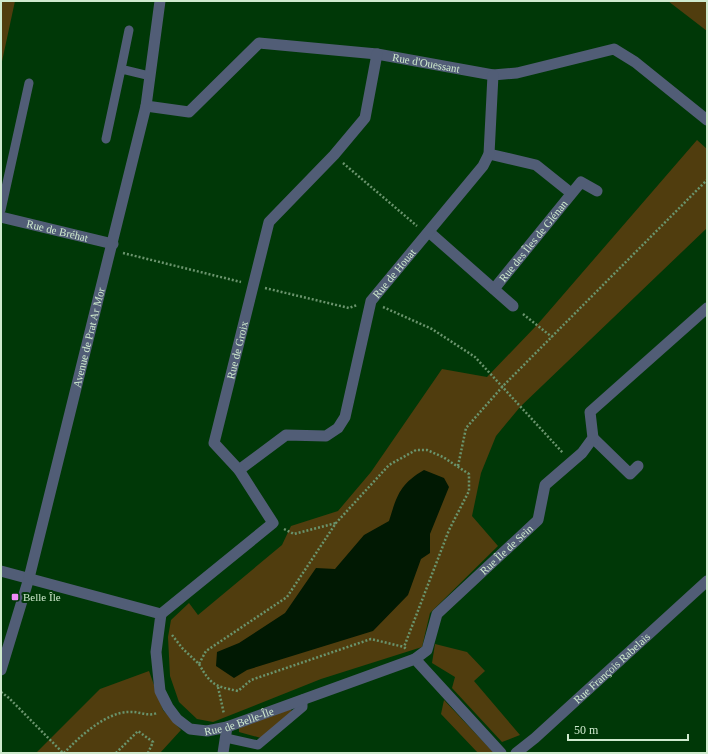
<svg xmlns="http://www.w3.org/2000/svg" width="708" height="754" viewBox="0 0 708 754" font-family="'Times New Roman',serif">
  <style>
    .green { fill: #503d0e }
    .water { fill: #011903 }
    .lines { fill: none; stroke-linecap: round; stroke-linejoin: round }
    .path { stroke: #6a946d; stroke-width: 2.5; stroke-dasharray: 2 2; stroke-linecap: butt }
    .service { stroke: #515d76; stroke-width: 9 }
    .minor { stroke: #515d76; stroke-width: 11 }
    .poi-dot { fill: #ef8bf6; stroke: #003807; stroke-width: 1.5 }
    .labels { text-anchor: middle; dominant-baseline: central; stroke-width: 4; stroke-linejoin: round; paint-order: stroke }
    .street-label { font-size: 11px; fill: #cfeace; stroke: #003807 }
    .poi-label { font-size: 11px; fill: #cfeace; stroke: #003807; text-anchor: start }
  </style>
  <rect width="100%" height="100%" fill="#003807"/>
  <!-- green -->
  <path class="green" d="M1 1H15L1 66Z
    M668 1H707V31Z
    M697 140 707 149V228L520 407 496 436 481 473 472 516 498 546 430 613 422 647 321 679 213 722 197 719 179 702 170 676 168 637 171 620 189 603 198 615 282 545 291 526 338 511 371 472 442 369 487 377 537 325Z
    M435 644 467 652 485 671 474 681 520 735 502 742 452 688 455 677 432 663Z
    M149 671 163 710 181 730 160 753H36L100 689Z
    M444 700 494 753H478L441 714Z
    M291 709 292 712 261 738 239 732V727Z"/>
  <!-- water -->
  <path class="water" d="M424 470 444 478 449 487 430 534V553L421 559 408 595 373 631 247 670 234 678 216 666 217 652 239 643 285 613 316 568 335 569 364 535 389 521C397 495 400 484 424 470Z"/>
  <g class="lines">
    <!-- path -->
    <path class="path" d="M343 163 417 226
      M123 253 241 282
      M265 288 349 308 357 305
      M383 307 432 329 475 357 563 453
      M523 314 552 337
      M458 466 466 428 503 386 707 180
      M284 529 294 534 336 523
      M172 635 183 649 199 664 206 651 287 597 336 523 389 465 416 450H427L443 457 469 474V491L449 530 404 647 406 649
      M199 664C211 685 214 686 238 691L251 680 371 639 404 647
      M218 687 224 714
      M1 692 9 698 63 753
      M64 753C79 737 106 712 129 712 139 711 147 717 157 713
      M116 753 138 731 153 742 148 753"/>
    <!-- service -->
    <path class="service" d="M129 30 121 69 150 76
      M106 139 121 69
      M1 210 29 83
      M226 738 258 745 303 707V699"/>
    <!-- minor -->
    <g class="minor">
      <path id="s1" d="M146 106 189 112 259 43 377 54 493 75 517 73 614 49 635 62 707 120"/>
      <path d="M489 154 536 165 571 193"/>
      <path id="s2" d="M1 217 113 244"/>
      <path d="M429 232 513 306"/>
      <path id="s3" d="M494 289 581 182 597 191"/>
      <path d="M593 438 630 474 638 466"/>
      <path id="s4" d="M239 470 286 435 326 436 338 428 345 417 371 301 483 166 489 154 493 75"/>
      <path id="s5" d="M1 571 161 614 156 652 160 691 168 707 177 719 190 729 207 731 227 727 415 659 501 753"/>
      <path id="s6" d="M161 614 273 523 239 470 214 443 269 222 334 155 365 118 377 54"/>
      <path id="s7" d="M415 659 427 650 437 614 538 520 545 485 582 453 593 438 590 412 707 308"/>
      <path id="s8" d="M1 670 29 578 146 106 160 1"/>
      <path d="M223 753 227 727"/>
      <path id="s9" d="M516 753 535 738 707 581"/>
    </g>
  </g>
  <!-- markers -->
  <rect class="poi-dot" x="11" y="593" width="8" height="8" rx="2"/>
  <g class="labels">
    <!-- street labels -->
    <g class="street-label">
      <text stroke="none"><textPath href="#s1" startOffset="310">Rue d'Ouessant</textPath></text>
      <text stroke="none"><textPath href="#s2" startOffset="58">Rue de Bréhat</textPath></text>
      <text stroke="none"><textPath href="#s3" startOffset="62">Rue des Îles de Glénan</textPath></text>
      <text stroke="none"><textPath href="#s4" startOffset="281">Rue de Houat</textPath></text>
      <text stroke="none"><textPath href="#s8" startOffset="344">Avenue de Prat Ar Mor</textPath></text>
      <text stroke="none"><textPath href="#s6" startOffset="340">Rue de Groix</textPath></text>
      <text stroke="none"><textPath href="#s7" startOffset="147">Rue Île de Sein</textPath></text>
      <text stroke="none"><textPath href="#s9" startOffset="128">Rue François Rabelais</textPath></text>
      <text stroke="none"><textPath href="#s5" startOffset="343">Rue de Belle-Île</textPath></text>
    </g>
    <!-- poi labels -->
    <g class="poi-label">
      <text x="23" y="597">Belle Île</text>
    </g>
  </g>
  <!-- border -->
  <rect width="708" height="754" fill="none" stroke="#cfeace" stroke-width="4"/>
  <!-- scale -->
  <path d="M568 734v6h120v-6" fill="none" stroke="#cfeace" stroke-width="2"/>
  <text x="574" y="734" font-size="12" fill="#cfeace" stroke="#003807" stroke-width="3" paint-order="stroke">50 m</text>
</svg>
